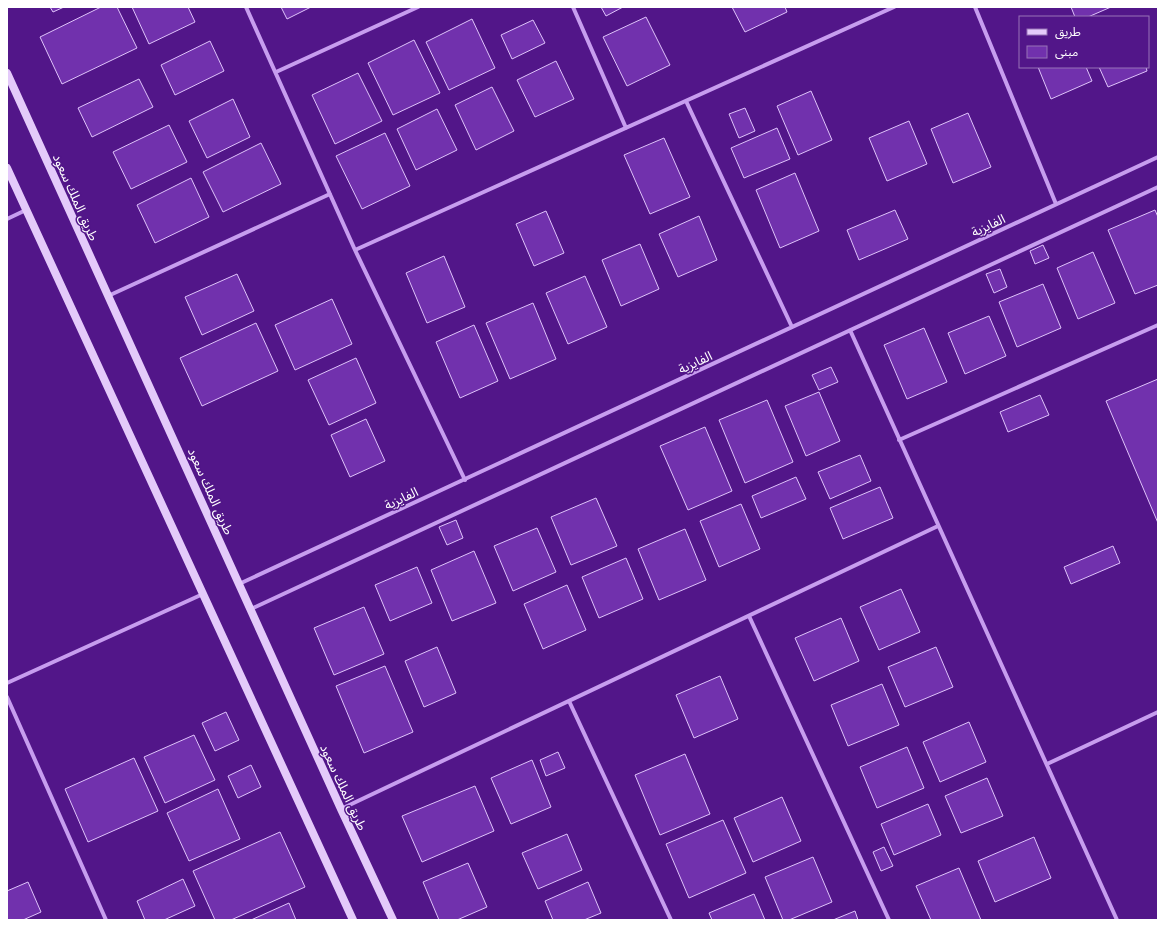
<svg xmlns="http://www.w3.org/2000/svg" width="1165" height="927" viewBox="0 0 1165 927" font-family="'Golos Text','Noto Sans Arabic',sans-serif">
  <style>
    .building { fill: #7131ad; stroke: #dfc3fb }
    .lines { fill: none; stroke-linecap: round; stroke-linejoin: round }
    .street { stroke: #c79def; stroke-width: 4 }
    .secondary { stroke: #e4cafa; stroke-width: 8 }
    .labels { text-anchor: middle; dominant-baseline: central; stroke-width: 3; stroke-linejoin: round; paint-order: stroke }
    .street-label { font-size: 13px; fill: #fff; stroke: #521689 }
  </style>
  <rect width="100%" height="100%" fill="#521689"/>
  <!-- building -->
  <path class="building" d="M50 7H64L53 12Z
    M101 7H117L137 48 62 84 40 37Z
    M132 7H188L195 22 149 44Z
    M281 7H311L287 19Z
    M601 7H623L606 16Z
    M732 7H785L787 12 745 32Z
    M1071 7H1111L1088 17H1075Z
    M646 17 670 65 627 86 603 37Z
    M472 19 495 68 449 90 426 42Z
    M533 20 545 43 512 59 501 35Z
    M414 40 440 93 393 115 368 63Z
    M210 41 224 71 175 95 161 65Z
    M556 61 574 99 535 117 517 80Z
    M1038 67H1086L1092 81 1051 99Z
    M1099 67H1146L1147 71 1108 87Z
    M358 73 382 121 335 144 312 95Z
    M139 79 153 107 92 137 78 108Z
    M492 87 514 131 476 150 455 105Z
    M811 91 832 140 798 155 777 106Z
    M233 99 250 137 207 158 189 121Z
    M745 108 755 131 739 138 729 114Z
    M437 109 457 150 416 170 397 129Z
    M968 113 991 167 953 183 931 129Z
    M909 121 927 164 887 181 869 138Z
    M169 125 187 162 131 189 113 152Z
    M777 128 790 159 744 178 731 148Z
    M385 133 410 186 362 209 336 156Z
    M664 138 690 197 650 214 624 155Z
    M261 143 281 184 223 212 203 172Z
    M795 173 819 231 780 248 756 190Z
    M191 178 209 217 155 243 137 205Z
    M895 210 908 239 859 260 847 230Z
    M1155 210 1158 217V285L1135 294 1108 230Z
    M546 211 564 253 534 266 516 224Z
    M699 216 717 260 678 277 659 234Z
    M640 244 659 289 621 306 602 260Z
    M1043 245 1049 258 1035 264 1030 251Z
    M1093 252 1115 303 1078 319 1057 268Z
    M444 256 465 307 427 323 406 273Z
    M1000 269 1007 287 994 293 986 274Z
    M237 274 254 311 202 335 185 297Z
    M585 276 607 327 568 344 546 293Z
    M1043 284 1061 328 1017 347 999 302Z
    M332 299 352 344 295 370 275 325Z
    M533 303 556 359 510 379 486 323Z
    M989 316 1006 356 965 374 948 333Z
    M256 323 278 371 202 406 180 358Z
    M474 325 498 381 460 398 436 342Z
    M924 328 947 382 907 399 884 345Z
    M356 358 376 403 329 425 308 380Z
    M831 367 838 382 819 390 812 375Z
    M1158 379V523L1106 401Z
    M819 392 840 441 806 456 785 406Z
    M1040 395 1049 415 1008 432 1000 412Z
    M767 400 793 462 745 483 719 420Z
    M366 419 385 461 350 477 331 435Z
    M705 427 732 491 688 510 660 446Z
    M860 455 871 481 830 499 818 472Z
    M796 477 806 499 761 518 752 496Z
    M880 487 893 518 843 539 830 508Z
    M596 498 617 546 571 565 551 517Z
    M741 504 760 549 719 567 700 521Z
    M456 520 463 538 447 545 439 527Z
    M537 528 556 572 513 591 494 546Z
    M685 529 706 580 659 600 638 549Z
    M1113 546 1120 563 1071 584 1064 567Z
    M474 551 496 603 452 621 431 570Z
    M626 558 643 599 599 618 582 577Z
    M417 567 432 603 390 621 375 585Z
    M567 585 586 630 543 649 524 604Z
    M901 589 920 632 879 650 860 607Z
    M364 607 384 654 334 675 314 628Z
    M841 618 859 661 814 681 795 638Z
    M437 647 456 693 424 707 405 661Z
    M936 647 953 687 905 707 888 667Z
    M385 666 413 732 364 753 336 686Z
    M720 676 738 719 694 738 676 695Z
    M882 684 899 725 848 746 831 705Z
    M226 712 239 740 215 751 202 723Z
    M969 722 986 762 940 782 923 742Z
    M194 735 215 780 165 803 144 757Z
    M907 747 924 788 877 808 860 767Z
    M558 752 565 768 546 776 540 760Z
    M685 754 710 814 660 835 635 775Z
    M134 758 158 811 88 842 65 789Z
    M532 760 551 807 511 824 491 778Z
    M251 765 261 787 238 798 228 776Z
    M987 778 1003 816 961 833 945 796Z
    M475 786 494 831 422 862 402 816Z
    M218 789 240 839 189 861 167 813Z
    M782 797 801 841 753 862 734 818Z
    M928 804 941 835 894 855 881 824Z
    M723 820 746 873 689 898 666 844Z
    M280 832 305 887 231 920H215L193 871Z
    M567 834 582 870 538 889 522 853Z
    M1034 837 1051 878 995 902 978 861Z
    M884 847 893 866 881 871 873 852Z
    M813 857 832 902 789 920H783L765 877Z
    M468 863 487 907 457 920H439L423 882Z
    M959 868 981 920H931L916 886Z
    M183 879 195 906 164 920H145L137 901Z
    M28 882 41 912 23 920H7V891Z
    M588 882 601 913 584 920H553L545 901Z
    M754 894 765 920H712L709 913Z
    M289 903 296 920H251Z
    M855 911 858 920H833Z"/>
  <g class="lines">
    <!-- street -->
    <path class="street" d="M246 7 355 250 465 480
      M573 7 626 128
      M975 7 1056 204
      M276 72 418 7
      M686 101 792 327
      M7 219 26 210
      M355 250 894 7
      M108 296 330 194
      M850 330 1117 920
      M899 440 1158 325
      M239 584 1158 157
      M251 609 1158 187
      M749 616 889 920
      M7 683 203 594
      M7 697 106 920
      M569 701 671 920
      M1047 764 1158 712
      M341 809 938 526"/>
    <!-- secondary -->
    <path class="secondary" d="M7 73 341 809 393 920
      M7 168 353 920"/>
  </g>
  <g class="labels">
    <!-- street labels -->
    <g class="street-label">
      <text transform="translate(76 197) rotate(66)">طريق الملك سعود</text>
      <text transform="translate(988 225) rotate(-25)">الفايزية</text>
      <text transform="translate(695 362) rotate(-25)">الفايزية</text>
      <text transform="translate(211 491) rotate(66)">طريق الملك سعود</text>
      <text transform="translate(401 498) rotate(-25)">الفايزية</text>
      <text transform="translate(344 787) rotate(65)">طريق الملك سعود</text>
    </g>
  </g>
  <!-- border -->
  <rect width="1165" height="927" fill="none" stroke="#ffffff" stroke-width="16"/>
  <!-- legend -->
  <rect x="1019" y="16" width="130" height="52" fill="#521689" stroke="#9773b8"/>
  <rect x="1027" y="29" width="20" height="6" fill="#e4cafa" stroke="#9773b8"/>
  <text x="1055" y="36" font-size="12" fill="#ffffff">طريق</text>
  <rect x="1027" y="46" width="20" height="12" fill="#7131ad" stroke="#9773b8"/>
  <text x="1055" y="56" font-size="12" fill="#ffffff">مبنى</text>
</svg>
